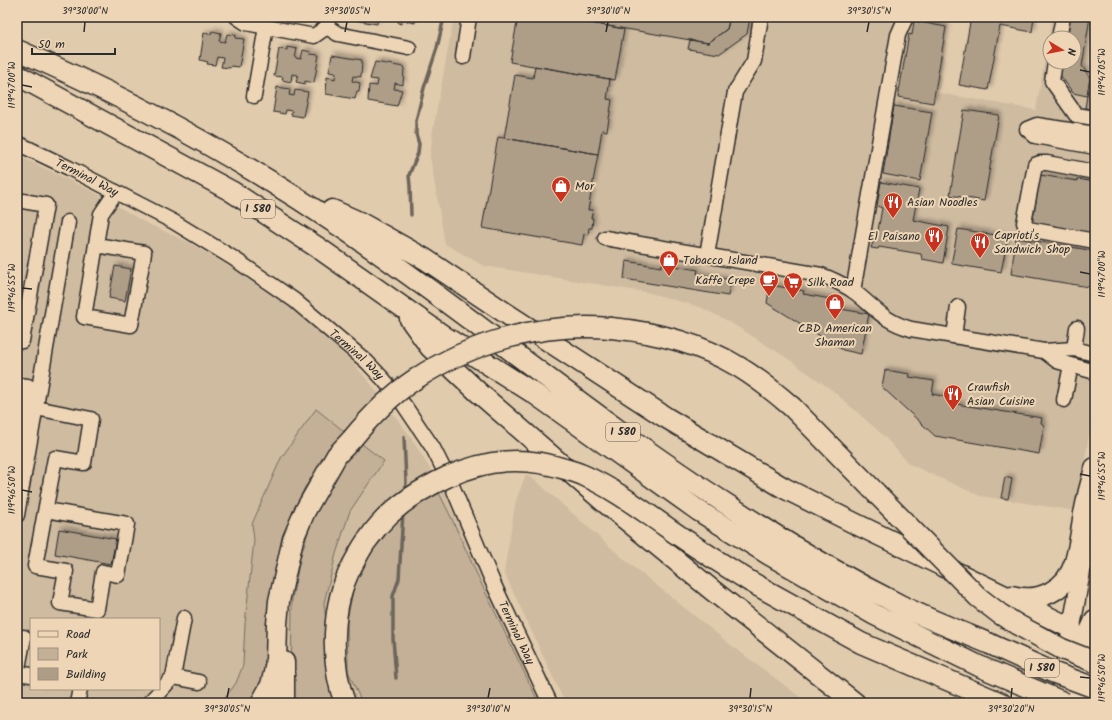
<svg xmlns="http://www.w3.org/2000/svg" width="1112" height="720" viewBox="0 0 1112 720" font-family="Kalam,sans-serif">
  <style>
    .built { fill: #cfbba0; fill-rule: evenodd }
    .green { fill: #c3b097; stroke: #776e61 }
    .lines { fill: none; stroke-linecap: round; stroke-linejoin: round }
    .stream { stroke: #6d655a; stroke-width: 3.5 }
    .building { fill: #ae9e88; stroke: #2b2b2b; filter: url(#shadow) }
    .minor-casing { stroke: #2b2b2b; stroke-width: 17 }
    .major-casing { stroke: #2b2b2b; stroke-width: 20 }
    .highway-casing { stroke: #2b2b2b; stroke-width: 23 }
    .minor { stroke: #edd5b5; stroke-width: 14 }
    .major { stroke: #edd5b5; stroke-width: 17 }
    .highway { stroke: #edd5b5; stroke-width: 20 }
    .highway-bridge-casing { stroke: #2b2b2b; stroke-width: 23; stroke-linecap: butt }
    .highway-bridge { stroke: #edd5b5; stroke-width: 20 }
    .ticks { fill: none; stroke: #2b2b2b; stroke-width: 1.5 }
    .labels { text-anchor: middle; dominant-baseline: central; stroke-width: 4; stroke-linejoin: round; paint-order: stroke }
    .shield { fill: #edd5b5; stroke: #655e54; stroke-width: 1 }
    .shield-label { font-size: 11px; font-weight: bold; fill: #2b2b2b }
    .street-label { font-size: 12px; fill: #2b2b2b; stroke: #edd5b5 }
    .poi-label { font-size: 12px; fill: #2b2b2b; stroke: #edd5b5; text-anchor: start }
    .neatline { fill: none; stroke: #2b2b2b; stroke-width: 1.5 }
    .ticks-label { font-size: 10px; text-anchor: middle; fill: #2b2b2b }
  </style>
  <defs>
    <filter id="shadow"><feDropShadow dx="3" dy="-3" stdDeviation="2" flood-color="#0004"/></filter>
  </defs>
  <rect width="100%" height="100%" fill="#e1cbad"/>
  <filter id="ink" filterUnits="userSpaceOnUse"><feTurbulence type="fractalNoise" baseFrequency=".025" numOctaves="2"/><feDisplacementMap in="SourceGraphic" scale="8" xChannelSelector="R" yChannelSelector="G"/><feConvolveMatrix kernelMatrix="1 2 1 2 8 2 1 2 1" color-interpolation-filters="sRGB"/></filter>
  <g filter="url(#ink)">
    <!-- built -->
    <path class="built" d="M454 17H950L938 93 1036 110 1052 17H1095V400L1076 511 980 496 909 464 884 436 832 390 784 356 728 321 700 307 650 293 484 266 445 244 430 156 433 130ZM1050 38H1074V62H1050Z
      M17 155 96 193 142 221 188 242 235 270 283 302 324 336 353 363 371 384 410 436 446 495 538 703H17ZM31 619H159V689H31Z
      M526 474 537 482 625 560 727 642 808 703H565L504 572 516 500Z"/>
    <!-- green -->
    <path class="green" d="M316 409 345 432 305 487 291 516 283 539 269 669 253 703H228L225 698 236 683 243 665 245 624 254 540 252 524 281 458Z
      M358 441 384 461 350 511 336 554 324 603 330 658 340 703H291L292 599 301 555 313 516 333 477Z
      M436 487 452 519 479 579 539 703H362L348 671 347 620 355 581 373 545 393 521Z"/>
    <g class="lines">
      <!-- stream -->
      <path class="stream" d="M411 215 410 186 409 175 418 153 419 144 416 134V121L424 88 437 48 444 17
        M404 437 406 482 405 492
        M396 678 393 638V596L399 579 403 512"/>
    </g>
    <!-- building -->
    <path class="building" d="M349 17H378L377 24 349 19Z
      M391 17H416L415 23 401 20V24L398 23 399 20 390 19Z
      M518 17H556L624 29 615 80 510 62Z
      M556 17H730L727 29 708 43Z
      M730 17H750L747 34 719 54 688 49 690 40 708 43 727 29Z
      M971 17H1034L1032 32 1000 26 988 90 959 85Z
      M1067 17H1090L1082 66 1090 78 1087 96 1073 93 1058 72 1059 62H1074V38H1064Z
      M914 21 946 27 933 103 898 97 909 34 912 35Z
      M212 31 221 33 219 41 225 42 227 34 236 35 235 38 244 39 239 67 231 66 230 68 221 67 223 58 217 57 215 65 207 64 208 62 200 60 204 33 211 34Z
      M287 47 297 49 295 58 301 59 303 50 311 52 310 54 319 55 314 83 305 81V84L296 82 298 75 292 74 291 82 282 80 283 77 274 76 279 49 287 50Z
      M332 55 362 60 361 77 353 76 352 81 360 83 359 92 357 91 355 99 326 94 327 77 335 79 336 73 329 72Z
      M375 62 404 67 403 85 395 83 394 89 402 90 397 106 368 101 369 85 377 86 378 80 370 79Z
      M535 66 610 79 607 99 612 100 607 131 602 130 598 154 504 138 515 75 533 78Z
      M1090 78 1095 79V110L1085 108Z
      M277 87 290 89 289 95 294 96 295 90 308 92 303 117 291 115 292 111 286 110 285 114 273 112Z
      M894 106 932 112 920 181 883 174Z
      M964 110 999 115 984 201 950 195Z
      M498 137 598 154 588 210H593L591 218H593L592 228H589L588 235 584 234 582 245 482 228Z
      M1040 175 1077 181 1078 179 1095 182V235L1032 225Z
      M881 182 919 189 913 220 949 227 943 263 922 259 921 254 879 247 878 249 871 248 873 242H876L882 208 877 206Z
      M958 229 1008 237 1001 272 952 264V260Z
      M1016 238 1095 251V288L1011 274Z
      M626 261 661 267 662 264 698 270 697 274 731 280 728 296 624 279Z
      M115 266 131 269 125 301 109 298Z
      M770 285 804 291 803 294 836 300 835 308 869 314 861 354 843 350 767 303Z
      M885 370 910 374 909 377 934 381 932 394 957 399 956 404 1042 418 1041 423 1044 425 1039 454 935 436 882 387Z
      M1005 477 1012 479 1008 499 1001 498Z
      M59 529 116 539 111 564 55 554Z"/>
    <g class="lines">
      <defs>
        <g id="minor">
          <path d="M237 17 246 23 314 36 327 27 328 17"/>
          <path d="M327 27 338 34 409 48"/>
          <path d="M1059 38 1063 17"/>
          <path d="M463 57 469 17"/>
          <path d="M1055 62 1052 81 1076 115 1095 118"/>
          <path d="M254 96 266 27"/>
          <path d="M1095 134 1037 125 1027 129 1035 136 1095 147"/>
          <path id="s1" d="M17 143 69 168 174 222 233 258 294 300 367 362 384 380 404 405 433 448 453 488 494 585 550 703"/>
          <path d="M1095 172 1047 163H1040L1035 165 1024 223 1028 229 1095 241"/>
          <path d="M17 200 46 205 22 341 17 340"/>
          <path d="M605 238 821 275C832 279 842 284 852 290 874 306 882 321 911 329L1044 351 1074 349 1095 354"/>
          <path d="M96 245 144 253 131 325 84 317 101 214 116 192"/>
          <path d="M707 255 735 92 754 61 761 17"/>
          <path d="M853 291 898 35 906 17"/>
          <path d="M954 336 958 307"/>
          <path d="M1074 349 1077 328"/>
          <path d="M1044 351 1057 361 1095 372"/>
          <path d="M17 385 28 386 17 447"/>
          <path d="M1064 400 1071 365"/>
          <path d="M36 408 91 419 84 463 55 458 35 566 66 571 60 603 97 609 103 572 118 575 127 524 46 510"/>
          <path d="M17 515 68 222"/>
          <path d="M24 637 17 673 31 675"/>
          <path d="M173 677 199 682"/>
          <path d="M77 703 80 689"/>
          <path d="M149 703 173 677 184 618"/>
        </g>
        <path id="major" d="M1074 668 1077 703
          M1061 685 1085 552
          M1086 698 1095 649"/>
        <path id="highway" d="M17 50C131 99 241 159 344 229 475 318 597 422 731 507 786 543 842 576 900 605 929 620 960 631 990 644
          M17 75 231 191 320 249 445 337 535 394 699 511 768 554 875 615 981 667
          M332 210 359 222 425 259 504 312 665 417 784 488 856 524 1071 628
          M410 319 430 347 478 392 602 500 712 590 855 703
          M611 328C654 332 701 344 739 367 757 378 776 393 792 407L876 493
          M751 582 861 643 1001 703
          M1012 596C1038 604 1067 590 1075 562 1079 548 1081 533 1083 519 1086 502 1090 485 1095 468
          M261 703 271 685 274 673 276 661 277 624 279 601 293 539 305 511 337 455 352 439
          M284 703V662
          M345 703C330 664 331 604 352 566
          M1058 703 1095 620"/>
      </defs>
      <!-- minor casing -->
      <use href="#minor" class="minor-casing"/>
      <!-- major casing -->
      <use href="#major" class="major-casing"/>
      <!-- highway casing -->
      <use href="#highway" class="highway-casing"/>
      <!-- minor -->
      <use href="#minor" class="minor"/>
      <!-- major -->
      <use href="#major" class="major"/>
      <!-- highway -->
      <use href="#highway" class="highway"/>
      <defs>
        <path id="highway-bridge" d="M352 439C370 417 390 396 414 380 471 342 542 322 611 328
          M876 493 978 597 1000 614 1018 625 1062 649 1095 662
          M352 566C357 557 362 546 369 538 388 510 417 491 447 477 488 459 523 456 565 469 572 471 579 473 585 476 614 489 639 508 665 526 693 546 722 564 751 582
          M990 644 1052 672 1095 688
          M981 667 1065 703"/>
      </defs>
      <!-- highway-bridge casing -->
      <use href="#highway-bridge" class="highway-bridge-casing"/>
      <!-- highway-bridge -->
      <use href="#highway-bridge" class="highway-bridge"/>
    </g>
  </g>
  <!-- ticks -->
  <path class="ticks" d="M84 32 85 22M345 32 347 22M606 32 608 22M867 32 869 22M1080 70 1090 72M22 85 32 87M1080 272 1090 274M22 288 32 289M1080 474 1090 476M22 490 32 492M1080 677 1090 678M227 698 229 688M488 698 490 688M750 698 751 688M1011 698 1012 688"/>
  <!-- icons -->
  <defs>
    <symbol id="shop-pin" viewBox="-11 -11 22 30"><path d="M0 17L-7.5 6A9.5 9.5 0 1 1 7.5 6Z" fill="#c8321e" stroke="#edd5b5"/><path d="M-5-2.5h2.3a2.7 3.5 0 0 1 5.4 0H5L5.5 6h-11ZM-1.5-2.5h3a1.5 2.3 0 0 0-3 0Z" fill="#fff"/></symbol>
    <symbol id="restaurant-pin" viewBox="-11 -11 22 30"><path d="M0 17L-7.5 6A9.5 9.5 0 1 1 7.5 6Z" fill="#c8321e" stroke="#edd5b5"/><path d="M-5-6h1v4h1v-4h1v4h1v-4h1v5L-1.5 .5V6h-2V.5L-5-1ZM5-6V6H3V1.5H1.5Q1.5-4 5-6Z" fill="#fff"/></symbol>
    <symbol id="cafe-pin" viewBox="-11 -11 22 30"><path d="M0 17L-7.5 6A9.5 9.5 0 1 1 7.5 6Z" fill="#c8321e" stroke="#edd5b5"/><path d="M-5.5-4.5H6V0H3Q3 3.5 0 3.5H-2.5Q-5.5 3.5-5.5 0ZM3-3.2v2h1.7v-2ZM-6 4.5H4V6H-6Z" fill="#fff"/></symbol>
    <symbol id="supermarket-pin" viewBox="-11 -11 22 30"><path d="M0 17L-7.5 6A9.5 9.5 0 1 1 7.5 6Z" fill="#c8321e" stroke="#edd5b5"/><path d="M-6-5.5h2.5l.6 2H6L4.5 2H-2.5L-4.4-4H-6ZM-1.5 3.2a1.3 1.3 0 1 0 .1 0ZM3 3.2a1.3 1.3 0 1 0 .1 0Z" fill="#fff"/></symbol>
  </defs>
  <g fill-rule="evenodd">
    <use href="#shop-pin" x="550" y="175" width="22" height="30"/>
    <use href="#restaurant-pin" x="882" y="191" width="22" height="30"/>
    <use href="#restaurant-pin" x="923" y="225" width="22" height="30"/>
    <use href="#restaurant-pin" x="969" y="231" width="22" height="30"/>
    <use href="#shop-pin" x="658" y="249" width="22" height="30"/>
    <use href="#cafe-pin" x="758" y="269" width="22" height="30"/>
    <use href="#supermarket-pin" x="782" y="271" width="22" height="30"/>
    <use href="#shop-pin" x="824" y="292" width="22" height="30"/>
    <use href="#restaurant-pin" x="942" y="383" width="22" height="30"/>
  </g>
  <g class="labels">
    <!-- shield labels -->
    <g class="shield">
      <rect x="241" y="200" width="34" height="18" rx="3"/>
      <rect x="606" y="423" width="34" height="18" rx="3"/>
      <rect x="1025" y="659" width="34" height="18" rx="3"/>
    </g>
    <g class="shield-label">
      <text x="258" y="209">I 580</text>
      <text x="623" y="432">I 580</text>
      <text x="1042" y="668">I 580</text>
    </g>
    <!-- street labels -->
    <g class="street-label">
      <text stroke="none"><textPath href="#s1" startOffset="78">Terminal Way</textPath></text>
      <text stroke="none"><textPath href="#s1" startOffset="402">Terminal Way</textPath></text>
      <text stroke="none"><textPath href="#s1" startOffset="726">Terminal Way</textPath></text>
    </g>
    <!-- poi labels -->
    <g class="poi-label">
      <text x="575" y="186">Mor</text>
      <text x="907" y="202">Asian Noodles</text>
      <text x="994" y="235">Caprioti's<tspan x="994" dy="14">Sandwich Shop</tspan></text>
      <text x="920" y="236" text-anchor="end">El Paisano</text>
      <text x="683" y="260">Tobacco Island</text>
      <text x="755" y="280" text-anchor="end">Kaffe Crepe</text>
      <text x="807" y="282">Silk Road</text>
      <text x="835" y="328" text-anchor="middle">CBD American<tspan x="835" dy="14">Shaman</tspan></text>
      <text x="967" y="387">Crawfish<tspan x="967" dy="14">Asian Cuisine</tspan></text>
    </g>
  </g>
  <!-- margin -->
  <rect width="1112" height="720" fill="none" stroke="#edd5b5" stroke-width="44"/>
  <!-- legend -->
  <rect x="30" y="618" width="130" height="72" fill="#edd5b5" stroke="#9f917e"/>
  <rect x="38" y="631" width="20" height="6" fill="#edd5b5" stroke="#9f917e"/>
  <text x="66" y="638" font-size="12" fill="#2b2b2b">Road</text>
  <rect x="38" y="648" width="20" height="12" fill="#c3b097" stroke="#9f917e"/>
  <text x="66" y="658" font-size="12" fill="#2b2b2b">Park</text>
  <rect x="38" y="668" width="20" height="12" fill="#ae9e88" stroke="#9f917e"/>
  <text x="66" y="678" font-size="12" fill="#2b2b2b">Building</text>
  <!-- north arrow -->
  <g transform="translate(1062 50) rotate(100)"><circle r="19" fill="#edd5b5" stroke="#9f917e"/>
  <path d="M0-3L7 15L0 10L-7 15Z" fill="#c8321e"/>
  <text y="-6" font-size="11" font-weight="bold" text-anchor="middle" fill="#2b2b2b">N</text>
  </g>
  <!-- scale -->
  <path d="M32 48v6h83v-6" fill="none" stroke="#2b2b2b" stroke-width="2"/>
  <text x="38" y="48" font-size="12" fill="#2b2b2b" stroke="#edd5b5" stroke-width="3" paint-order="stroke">50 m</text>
  <rect x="22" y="22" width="1068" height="676" class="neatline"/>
  <g class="ticks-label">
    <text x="85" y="14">39°30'00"N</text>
    <text x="347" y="14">39°30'05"N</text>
    <text x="608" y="14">39°30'10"N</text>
    <text x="869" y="14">39°30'15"N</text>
    <text transform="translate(1101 72) rotate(-90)" y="4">119°47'05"W</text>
    <text transform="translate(11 85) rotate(-90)" y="4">119°47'00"W</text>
    <text transform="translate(1101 274) rotate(-90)" y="4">119°47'00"W</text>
    <text transform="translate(11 288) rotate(-90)" y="4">119°46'55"W</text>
    <text transform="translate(1101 476) rotate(-90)" y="4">119°46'55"W</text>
    <text transform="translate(11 490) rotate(-90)" y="4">119°46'50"W</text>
    <text transform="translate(1101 678) rotate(-90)" y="4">119°46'50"W</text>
    <text x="227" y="712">39°30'05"N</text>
    <text x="488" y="712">39°30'10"N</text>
    <text x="750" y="712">39°30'15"N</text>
    <text x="1011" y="712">39°30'20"N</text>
  </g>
</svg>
